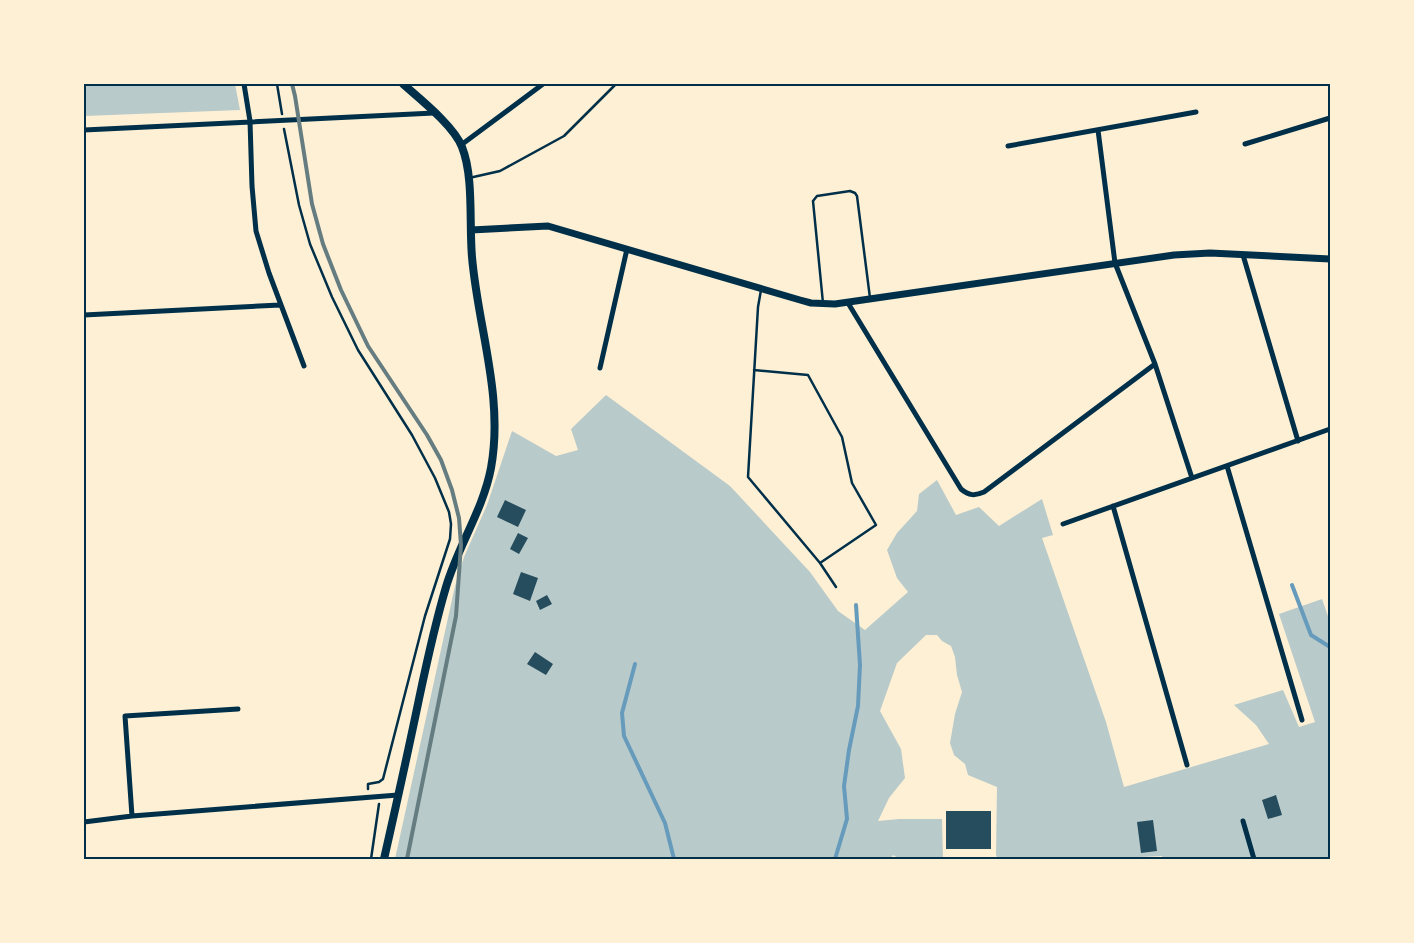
<svg xmlns="http://www.w3.org/2000/svg" width="1414" height="943" viewBox="0 0 1414 943" font-family="'Work Sans',sans-serif">
  <style>
    .green { fill: #b9caca }
    .lines { fill: none; stroke-linecap: round; stroke-linejoin: round }
    .stream { stroke: #669bbc; stroke-width: 4 }
    .building { fill: #264d5e }
    .path { stroke: #003049; stroke-width: 2.5 }
    .service { stroke: #003049; stroke-width: 2.5 }
    .minor { stroke: #003049; stroke-width: 5 }
    .tertiary { stroke: #003049; stroke-width: 7 }
    .secondary { stroke: #003049; stroke-width: 8 }
    .rail { stroke: #657d81; stroke-width: 4 }
    .neatline { fill: none; stroke: #003049; stroke-width: 2 }
  </style>
  <rect width="100%" height="100%" fill="#fdf0d5"/>
  <!-- green -->
  <path class="green" d="M84 84H235L240 110 84 116Z
    M606 395 730 486 810 572 838 611 865 630 908 592 897 578 887 550 897 533 917 511 919 494 937 480 956 515 979 507 999 526 1042 499 1053 535 1042 538 1106 722 1124 787 1269 744 1256 725 1234 705 1283 690 1299 727 1315 722 1279 614 1322 599 1330 622V859H1163L1162 856 1117 858 1115 859H998L996 855 997 787 968 775 965 764 954 755 950 743 955 714 962 692 957 675 955 657 951 646 942 641 937 635H926L897 663 880 711 901 749 905 778 889 798 878 821 899 819H942L943 859H900L893 855 890 859H395L455 586 464 557 487 505 512 431 556 456 578 450 571 429Z"/>
  <g class="lines">
    <!-- stream -->
    <path class="stream" d="M1292 585 1311 635 1330 647
      M635 664 622 713 624 736 665 823 674 859
      M835 859 847 819 844 786 849 750 858 706 860 665 856 605"/>
  </g>
  <!-- building -->
  <path class="building" d="M505 500 526 510 518 527 497 517Z
    M518 533 528 538 519 554 510 549Z
    M521 572 538 578 530 601 513 594Z
    M547 595 552 604 540 610 536 601Z
    M535 652 553 664 546 675 527 664Z
    M1276 795 1282 815 1268 819 1262 800Z
    M946 811H991V849H946Z
    M1153 820 1157 851 1141 853 1137 822Z"/>
  <g class="lines">
    <!-- path -->
    <path class="path" d="M277 84 282 114
      M284 129 299 205 310 244 332 297 358 350 412 435 435 478 449 512 451 524 450 539 425 616 383 779 379 782 368 784V789
      M371 859 379 804"/>
    <!-- service -->
    <path class="service" d="M469 178 500 171 564 136 616 84
      M761 290 758 307 748 477 820 563 836 587
      M823 303 813 201 817 196 850 191 855 193 857 196 870 298
      M754 370 808 375 842 437 852 483 876 525 820 563"/>
    <!-- minor -->
    <path class="minor" d="M244 84 250 121 252 186 256 231 269 273 304 366
      M84 130 434 113
      M1098 130 1115 263 1155 364 1192 478
      M1245 144 1330 118
      M461 145 543 84
      M1008 146 1196 112
      M1243 255 1298 441
      M848 303 961 489C969 496 975 496 984 492L1155 364
      M84 315 280 305
      M600 368 627 249
      M1227 466 1302 720
      M1113 506 1187 765
      M1063 524 1330 429
      M132 816 125 716 238 709
      M1243 821 1254 859
      M84 822 132 816 398 795"/>
    <!-- tertiary -->
    <path class="tertiary" d="M471 230 548 226 800 300 811 303 835 304 1174 255 1210 253 1330 259"/>
    <!-- secondary -->
    <path class="secondary" d="M384 859C396 806 408 752 419 699 427 661 435 624 446 587 458 546 483 510 491 468 504 396 478 328 472 257 469 224 474 177 462 147 454 126 420 99 403 84"/>
    <!-- rail -->
    <path class="rail" d="M292 84 295 96 312 204 323 244 341 290 368 346 427 435 441 460 452 490 459 518 461 545 456 616 407 859"/>
  </g>
  <!-- border -->
  <rect width="1414" height="943" fill="none" stroke="#fdf0d5" stroke-width="170"/>
  <rect x="85" y="85" width="1244" height="773" class="neatline"/>
</svg>
